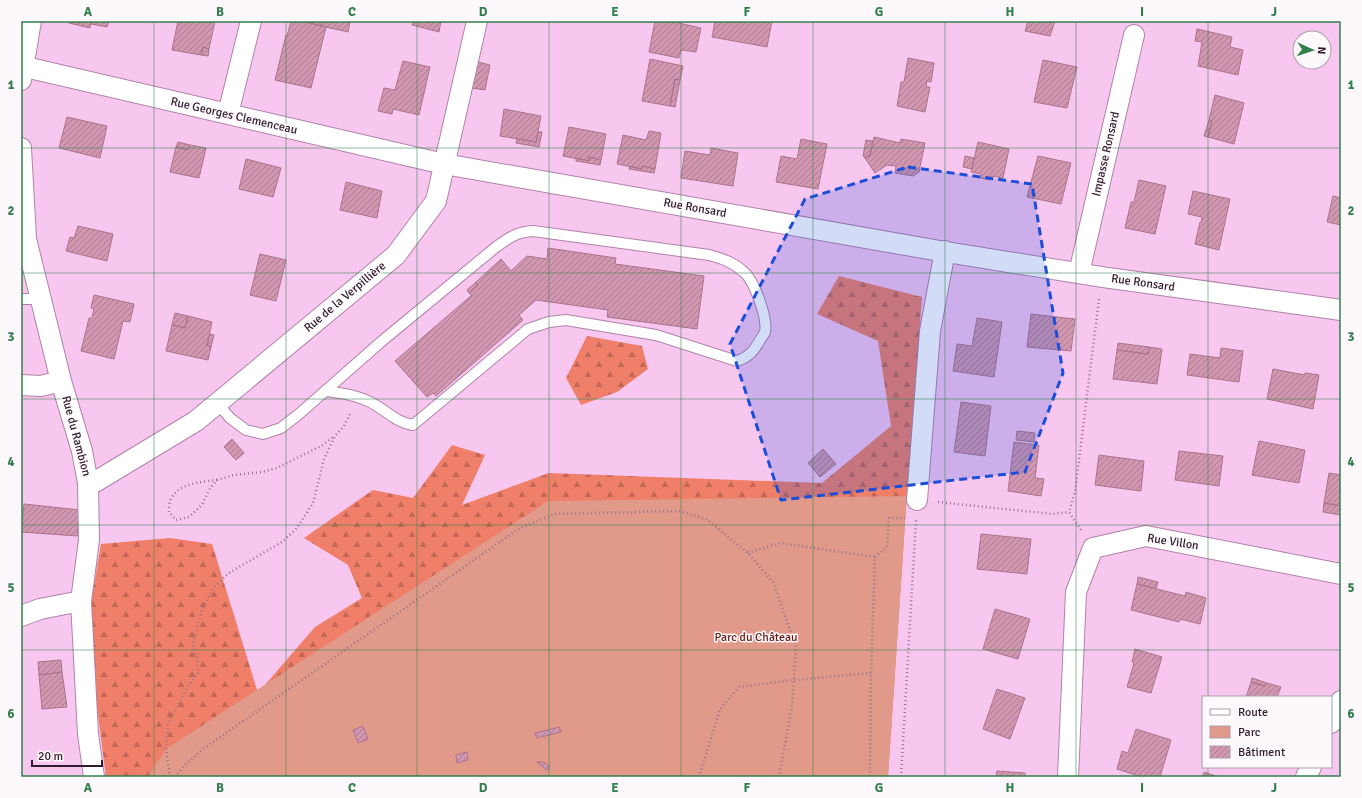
<svg xmlns="http://www.w3.org/2000/svg" width="1362" height="798" viewBox="0 0 1362 798" font-family="Signika,sans-serif">
  <style>
    .forest { fill: url(#forest-firs) }
    .green { fill: #e1998a }
    .building { fill: url(#building-hatch); stroke: #ab748c }
    .lines { fill: none; stroke-linecap: round; stroke-linejoin: round }
    .lane-casing { stroke: #b183a9; stroke-width: 12 }
    .street-casing { stroke: #b183a9; stroke-width: 22 }
    .path { stroke: #967490; stroke-width: 2.5; stroke-dasharray: 1 3; stroke-linecap: butt }
    .lane { stroke: #fff; stroke-width: 10 }
    .street { stroke: #fff; stroke-width: 20 }
    .marked { fill: #1d4ed8; fill-opacity: 0.2; stroke: #1d4ed8; stroke-width: 3; stroke-dasharray: 8 5; stroke-linejoin: round }
    .grid { fill: none; stroke: #337f4d; stroke-width: 1; stroke-opacity: 0.55 }
    .labels { text-anchor: middle; dominant-baseline: central; stroke-width: 3; stroke-linejoin: round; paint-order: stroke }
    .street-label { font-size: 12px; fill: #2e1c2c; stroke: #fdf8fc }
    .park-label { font-size: 12px; fill: #651e12; stroke: #fdf8fc }
    .neatline { fill: none; stroke: #337f4d; stroke-width: 1.5 }
    .grid-label { font-size: 13px; text-anchor: middle; font-weight: bold; fill: #337f4d }
  </style>
  <defs>
    <pattern id="forest-firs" width="22" height="20" patternUnits="userSpaceOnUse"><rect width="22" height="20" fill="#f07f69"/><path d="M5 1l3.5 6h-7zM16 11l3.5 6h-7z" fill="#c36757"/></pattern>
    <pattern id="building-hatch" width="6" height="6" patternUnits="userSpaceOnUse"><rect width="6" height="6" fill="#d297b0"/><path d="M-1 1l2-2M0 6l6-6M5 7l2-2" fill="none" stroke="#ab7a8f"/></pattern>
  </defs>
  <rect width="100%" height="100%" fill="#f8c7ef"/>
  <!-- forest -->
  <path class="forest" d="M839 276 922 297 906 505 888 777H106L94 684 91 603 101 544 170 538 212 544 258 693 315 627 362 598 348 565 304 538 373 490 413 498 452 445 485 455 462 505 549 473 822 483 891 426 878 341 817 314Z
    M587 336 642 346 648 369 617 392 581 405 566 378Z"/>
  <!-- green -->
  <path class="green" d="M907 496 888 777H148L166 749 548 501Z"/>
  <!-- building -->
  <path class="building" d="M69 21H91L90 28 69 23Z
    M91 21H109L107 27 91 24Z
    M178 21H215L209 49 203 47 201 55 172 50Z
    M291 21H302L326 27 311 88 275 80 286 35 287 36Z
    M302 21H322L321 26Z
    M322 21H346L350 22 348 32 321 26Z
    M413 21H441L439 32 412 25Z
    M655 21H670L701 28 696 52 681 50 679 58 649 52Z
    M715 21H772L767 47 712 37Z
    M1028 21H1055L1050 36 1025 31Z
    M1197 29 1232 37 1230 47 1243 50 1238 75 1198 66 1202 42 1195 41Z
    M203 47 209 49 208 56 201 55Z
    M908 58 934 63 931 82 927 81 926 87H930L925 112 897 106 901 82H904Z
    M650 59 683 66 680 80 675 79 670 106 642 101Z
    M1043 60 1077 67 1067 108 1034 102Z
    M403 61 430 67 419 115 393 109 392 114 378 111 384 88 395 90Z
    M478 62 490 65 485 90 472 88Z
    M675 79 680 80 675 107 670 106Z
    M1215 95 1244 103 1234 144 1208 137 1212 121 1209 120Z
    M504 109 541 116 536 142 500 136Z
    M67 117 107 126 100 158 59 148Z
    M1209 120 1212 121 1208 137 1204 136Z
    M569 127 606 134 601 160 589 157V161L563 156Z
    M649 131 661 133 655 169 642 166V169L617 164 623 135 646 140Z
    M538 132H542L539 147 516 143 517 139 536 142Z
    M874 137 900 143 901 139 925 143 919 172 913 176 895 173 896 166 887 165 875 173 865 158 870 155Z
    M801 139 827 144 818 189 776 182 781 156 797 159Z
    M866 140 873 141 870 155 865 158 863 156Z
    M178 142 190 145 188 150 176 147Z
    M978 142 1009 149 1003 178 991 176 990 180 981 178V174L971 172Z
    M190 145 206 148 199 178 170 172 176 147 188 150Z
    M711 148 738 153 733 186 681 178 685 151 710 155Z
    M965 156 974 158 972 169 963 167Z
    M1038 156 1071 163 1061 204 1027 197Z
    M589 157 601 160 600 165 576 161V158L589 161Z
    M246 159 281 168 273 197 239 189Z
    M630 166 642 169V166L655 169 654 173 629 169Z
    M1139 180 1166 186 1155 234 1125 228 1131 202H1134Z
    M346 182 382 191 377 218 340 210Z
    M1193 191 1230 199 1219 250 1195 244 1200 222 1201 223 1202 217 1188 214Z
    M1333 196 1341 198V225L1327 222Z
    M78 226 113 234 107 261 66 251 70 237 74 238Z
    M548 248 616 258 615 264 704 276 697 329 607 317 608 310 536 300 519 315 523 320 436 396 433 393 427 397 395 361 472 295 469 293 478 285 475 283 501 259 511 271 527 256 547 259Z
    M260 254 286 260 276 301 250 295Z
    M475 283 478 285 469 293 467 290Z
    M94 295 134 304 130 322 123 321 114 359 81 351 89 318H92L94 309 91 308Z
    M175 313 188 316 185 328 172 325Z
    M1031 314 1075 319 1071 351 1027 347Z
    M188 316 212 322 207 345 211 347 208 360 166 351 172 325 185 328Z
    M977 318 1002 322 994 377 953 371 957 344 972 346Z
    M210 334 214 335 211 347 207 345Z
    M1118 343 1149 347 1148 354 1117 350Z
    M1149 347 1162 349 1157 384 1113 379 1117 350 1148 354Z
    M1221 348 1243 351 1239 382 1187 375 1190 354 1220 358Z
    M1273 369 1305 375V373L1319 375 1313 409 1267 399Z
    M961 402 991 406 985 456 954 452Z
    M1017 431 1035 433 1034 442 1016 440Z
    M232 439 244 453 236 460 224 447Z
    M1259 441 1305 450 1299 483 1252 475Z
    M1014 442 1039 445 1035 478 1044 479 1041 496 1008 491Z
    M823 449 836 464 820 477 808 463Z
    M1179 451 1223 456 1219 486 1175 480Z
    M1099 455 1144 461 1141 491 1095 485Z
    M1329 473 1341 475V506L1324 503Z
    M1324 503 1341 506V515L1323 512Z
    M24 504 80 510 77 536 21 532Z
    M981 534 1031 539 1027 574 977 569Z
    M1138 577 1158 582 1156 589 1137 584Z
    M1137 584 1185 596 1186 592 1206 598 1200 624 1180 619 1179 622 1131 610Z
    M995 609 1030 619 1018 659 983 649Z
    M1135 649 1162 657 1151 693 1127 687 1134 663 1132 662Z
    M61 660 62 672 39 675 38 662Z
    M62 672 67 707 42 709 39 675Z
    M1252 678 1267 683 1265 686 1251 682Z
    M1251 682 1265 686 1267 683 1281 687 1277 697H1246Z
    M997 689 1025 698 1010 739 983 729Z
    M363 726 368 739 358 743 353 730Z
    M559 727 561 732 537 738 535 733Z
    M1136 729 1171 740 1160 777H1142L1117 769 1122 751 1128 753Z
    M467 752 468 760 457 763 456 755Z
    M537 762H543L550 767 547 770Z
    M997 771 1025 773V777H996Z
    M1204 772 1219 777H1202Z"/>
  <g class="lines">
    <defs>
      <path id="lane" d="M21 299H41
        M217 403 230 418 246 430 263 434 281 428 299 414 382 341 496 247C509 238 516 232 533 231L709 255C724 259 735 263 746 274 755 284 768 319 765 332 764 334 762 337 760 340 754 351 749 357 737 361L656 335 566 320 549 322 528 329 413 425C395 422 387 411 372 403 357 395 341 393 326 391"/>
      <path id="street" d="M21 66 444 164 940 251 1102 277 1341 310
        M21 80 31 21
        M228 114 251 21
        M21 148 26 239 61 381 82 451 88 483 89 540 81 601 88 734 94 777
        M1079 273 1134 35
        M21 385 41 386 61 381
        M88 483 95 482 196 421 396 255 436 201 477 21
        M917 500 930 331 945 251
        M21 616 40 609 81 601
        M1331 723 1341 701
        M1068 777 1076 592 1093 548 1146 536 1341 574
        M1306 777 1311 767"/>
    </defs>
    <!-- lane casing -->
    <use href="#lane" class="lane-casing"/>
    <!-- street casing -->
    <use href="#street" class="street-casing"/>
    <!-- path -->
    <path class="path" d="M217 480C201 482 179 483 171 499 169 503 169 508 169 512L176 520 189 517 202 505 209 490 217 480 234 475 262 472 277 468 323 445 333 437
      M938 502 1053 514 1069 512
      M1081 530 1069 512 1075 492 1099 299
      M748 553 780 543 875 557 871 673 870 777
      M875 557 887 547 889 518H905
      M170 777 166 749 168 723 185 691 198 673 197 659 193 643 198 623 205 603 215 586 229 573 282 542 297 528 313 503 324 459 335 436 344 426 351 412
      M175 777 185 765 203 749 520 528 555 514 679 511 706 519 748 553 773 582 796 647 792 706 779 777
      M699 777 720 709 739 687 794 680 871 673
      M901 777 916 520"/>
    <!-- lane -->
    <use href="#lane" class="lane"/>
    <!-- street -->
    <use href="#street" class="street"/>
  </g>
  <!-- marked area -->
  <path class="marked" d="M908 167 1032 184 1063 373 1025 472 781 500 730 344 805 199Z"/>
  <!-- grid -->
  <path class="grid" d="M154 21V777M286 21V777M417 21V777M549 21V777M681 21V777M813 21V777M945 21V777M1076 21V777M1208 21V697M21 148H1341M21 273H1341M21 399H1341M21 525H1341M21 650H1341M1208 767V777"/>
  <g class="labels">
    <!-- street labels -->
    <g class="street-label">
      <text transform="translate(234 116) rotate(13)">Rue Georges Clemenceau</text>
      <text transform="translate(1106 154) rotate(-77)">Impasse Ronsard</text>
      <text transform="translate(695 208) rotate(10)">Rue Ronsard</text>
      <text transform="translate(1143 283) rotate(8)">Rue Ronsard</text>
      <text transform="translate(345 297) rotate(-40)">Rue de la Verpillière</text>
      <text transform="translate(76 436) rotate(75)">Rue du Rambion</text>
      <text transform="translate(1173 542) rotate(9)">Rue Villon</text>
    </g>
    <!-- park labels -->
    <g class="park-label">
      <text x="756" y="637">Parc du Château</text>
    </g>
  </g>
  <!-- border -->
  <rect width="1362" height="798" fill="none" stroke="#fdf8fc" stroke-width="44"/>
  <!-- legend -->
  <rect x="1202" y="696" width="130" height="72" fill="#fdf8fc" stroke="#aaa0a9"/>
  <rect x="1210" y="709" width="20" height="6" fill="#ffffff" stroke="#aaa0a9"/>
  <text x="1238" y="716" font-size="12" fill="#2e1c2c">Route</text>
  <rect x="1210" y="726" width="20" height="12" fill="#e1998a" stroke="#aaa0a9"/>
  <text x="1238" y="736" font-size="12" fill="#2e1c2c">Parc</text>
  <rect x="1210" y="746" width="20" height="12" fill="url(#building-hatch)" stroke="#aaa0a9"/>
  <text x="1238" y="756" font-size="12" fill="#2e1c2c">Bâtiment</text>
  <!-- north arrow -->
  <g transform="translate(1312 50) rotate(93)"><circle r="19" fill="#fdf8fc" stroke="#aaa0a9"/>
  <path d="M0-3L7 15L0 10L-7 15Z" fill="#337f4d"/>
  <text y="-6" font-size="11" font-weight="bold" text-anchor="middle" fill="#2e1c2c">N</text>
  </g>
  <!-- scale -->
  <path d="M32 760v6h70v-6" fill="none" stroke="#2e1c2c" stroke-width="2"/>
  <text x="38" y="760" font-size="12" fill="#2e1c2c" stroke="#fdf8fc" stroke-width="3" paint-order="stroke">20 m</text>
  <rect x="22" y="22" width="1318" height="754" class="neatline"/>
  <g class="grid-label">
    <text x="88" y="16">A</text>
    <text x="220" y="16">B</text>
    <text x="352" y="16">C</text>
    <text x="483" y="16">D</text>
    <text x="615" y="16">E</text>
    <text x="747" y="16">F</text>
    <text x="879" y="16">G</text>
    <text x="1010" y="16">H</text>
    <text x="1142" y="16">I</text>
    <text x="1274" y="16">J</text>
    <text x="11" y="89">1</text>
    <text x="1351" y="89">1</text>
    <text x="11" y="215">2</text>
    <text x="1351" y="215">2</text>
    <text x="11" y="341">3</text>
    <text x="1351" y="341">3</text>
    <text x="11" y="466">4</text>
    <text x="1351" y="466">4</text>
    <text x="11" y="592">5</text>
    <text x="1351" y="592">5</text>
    <text x="11" y="718">6</text>
    <text x="1351" y="718">6</text>
    <text x="88" y="792">A</text>
    <text x="220" y="792">B</text>
    <text x="352" y="792">C</text>
    <text x="483" y="792">D</text>
    <text x="615" y="792">E</text>
    <text x="747" y="792">F</text>
    <text x="879" y="792">G</text>
    <text x="1010" y="792">H</text>
    <text x="1142" y="792">I</text>
    <text x="1274" y="792">J</text>
  </g>
</svg>
